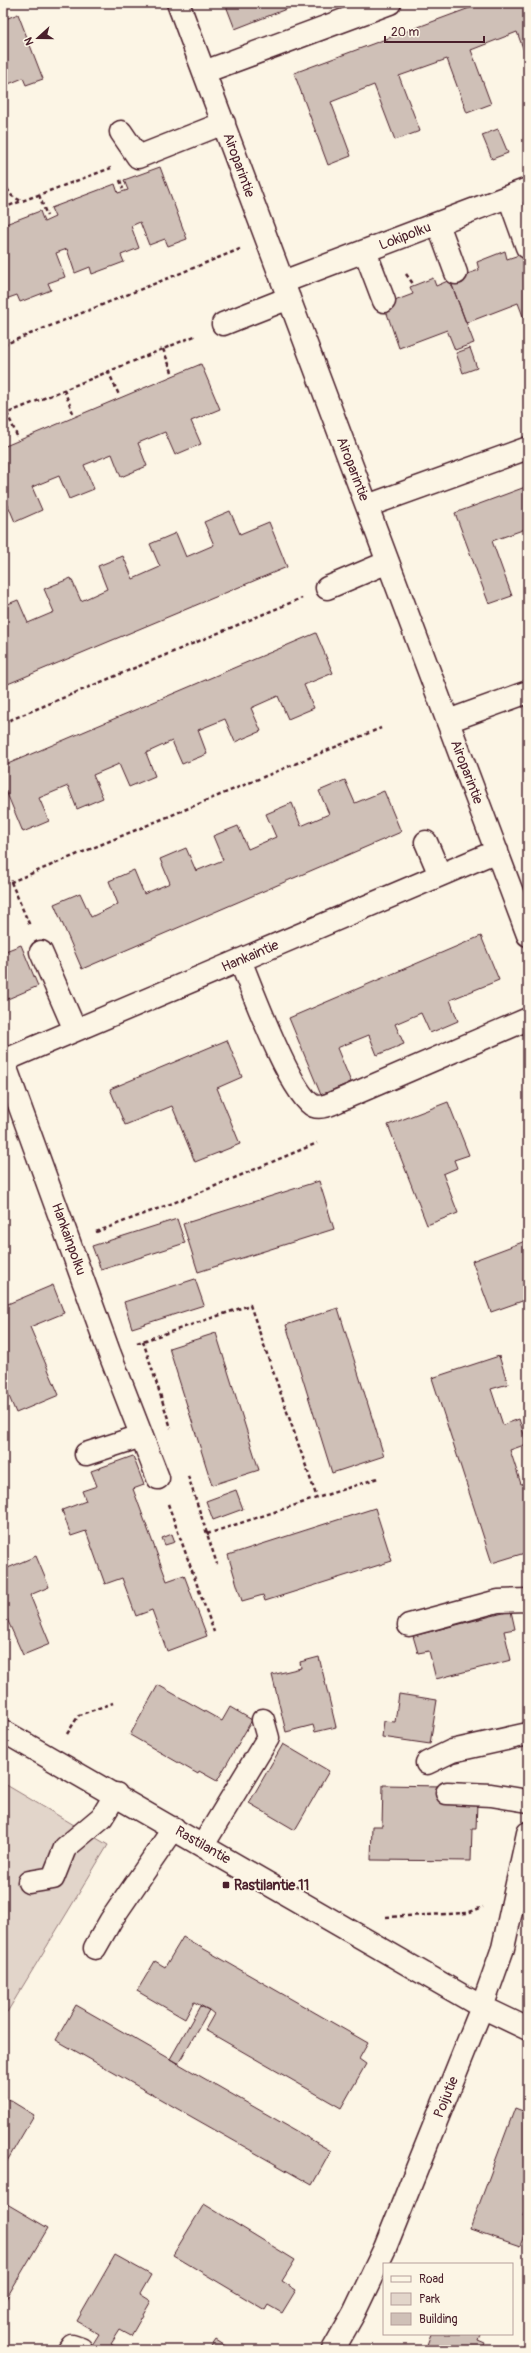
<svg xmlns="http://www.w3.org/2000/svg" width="531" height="2353" viewBox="0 0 531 2353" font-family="Pangolin,sans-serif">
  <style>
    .green { fill: #e2d5ca; stroke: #967a7a }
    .building { fill: #cfc0b7; stroke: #4a1f2b }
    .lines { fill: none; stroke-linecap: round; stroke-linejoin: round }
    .minor-casing { stroke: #4a1f2b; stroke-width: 25 }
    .path { stroke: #4a1f2b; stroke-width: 2.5; stroke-dasharray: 4 3; stroke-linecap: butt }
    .minor { stroke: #fcf5e5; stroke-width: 22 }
    .poi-dot { fill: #4a1f2b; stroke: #fcf5e5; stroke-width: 1.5 }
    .labels { text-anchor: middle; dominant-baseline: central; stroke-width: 4; stroke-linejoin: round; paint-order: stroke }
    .street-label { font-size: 14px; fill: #4a1f2b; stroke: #fcf5e5 }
    .poi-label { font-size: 14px; font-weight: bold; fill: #4a1f2b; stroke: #fcf5e5; text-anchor: start }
  </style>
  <rect width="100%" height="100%" fill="#fcf5e5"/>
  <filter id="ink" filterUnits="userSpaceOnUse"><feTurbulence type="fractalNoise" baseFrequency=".025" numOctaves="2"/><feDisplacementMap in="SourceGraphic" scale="8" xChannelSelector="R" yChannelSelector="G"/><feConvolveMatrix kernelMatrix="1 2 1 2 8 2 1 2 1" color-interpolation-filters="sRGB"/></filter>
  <g filter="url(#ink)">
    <!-- green -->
    <path class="green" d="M3 1783 108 1845 3 2019Z"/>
    <!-- building -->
    <path class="building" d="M225 3H298L299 4 235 29Z
      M483 3H528V62L517 32 471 50 491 104 467 113 447 59 399 76 420 131 398 139 395 140 374 85 331 102 351 156 328 165 294 73Z
      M18 14 43 79 26 85 23 78 6 85 3 79V20Z
      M498 129 508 153 492 159 482 135Z
      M160 167 187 239 168 246 165 239 149 245 140 222 131 226 139 248 121 255 124 262 92 274 90 267 75 273 67 249 56 253 65 277 48 283 51 290 20 302 17 295 3 300V225L40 211 44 222 55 217 51 208 115 184 118 193 128 190 124 180Z
      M505 251 507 259 522 254 528 272V323L526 324 518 303 466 323 450 280 479 270 477 262Z
      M528 252V272L522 254Z
      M433 278 436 286 450 280 474 343 455 350 447 330 399 348 384 305 413 294 410 287Z
      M470 348 477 368 463 373 456 353Z
      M201 364 220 409 191 421 201 444 175 455 165 432 138 443 147 466 121 477 112 454 84 465 94 489 69 499 59 476 32 487 42 510 15 522 5 498 3 499V447Z
      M528 486V528L492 541 512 596 489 604 455 513Z
      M230 511 240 534 269 522 287 567 3 686V606L18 600 28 623 54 612 44 589 71 578 81 601 107 589 98 566 123 556 133 579 160 567 150 544 176 533 186 557 214 545 204 522Z
      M316 633 333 673 304 685 314 708 288 719 278 696 251 708 261 731 235 742 225 719 198 730 207 754 182 764 172 741 146 753 155 776 129 787 119 764 93 775 103 798 77 809 68 786 39 798 49 821 23 832 3 784V766Z
      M345 780 355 803 384 791 401 832 82 969 54 904 80 893 91 917 118 904 109 881 134 870 144 894 170 883 160 859 186 848 196 871 223 860 213 836 238 826 248 849 276 837 266 814 292 803 301 826 329 814 319 791Z
      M481 936 499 980 450 1000 458 1021 430 1033 421 1013 395 1024 404 1044 377 1055 369 1035 337 1048 351 1082 321 1095 289 1018Z
      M21 945 38 986 3 1001V952Z
      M227 1040 242 1077 217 1088 240 1144 195 1162 172 1106 125 1125 110 1089Z
      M448 1102 469 1155 454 1160 457 1168 443 1174 458 1213 427 1225 388 1125Z
      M319 1181 334 1229 198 1272 183 1224Z
      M177 1219 185 1243 101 1270 92 1246Z
      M528 1240V1299L491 1312 472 1261Z
      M195 1279 204 1305 132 1328 124 1302Z
      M53 1285 64 1313 30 1327 59 1395 16 1413 3 1382V1306Z
      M338 1308 384 1456 332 1473 286 1325Z
      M216 1333 259 1470 212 1485 169 1348Z
      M499 1356 508 1384 491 1389 503 1425 519 1419 527 1444 510 1450 521 1484 528 1482V1552L492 1563 432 1378Z
      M133 1456 144 1485 133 1489 167 1581 184 1575 207 1636 167 1651 152 1610 136 1616 122 1578 105 1584 86 1531 71 1536 62 1510 86 1501 82 1491 97 1486 91 1471Z
      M236 1490 243 1509 213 1520 206 1501Z
      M375 1508 392 1561 265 1601 263 1595 242 1601 228 1555Z
      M172 1534 175 1542 165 1545 162 1538Z
      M36 1556 49 1587 30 1595 50 1644 23 1655 3 1610V1570Z
      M511 1611 515 1629 504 1631 511 1660 436 1679 429 1651 418 1653 413 1636Z
      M319 1657 336 1727 315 1732 313 1725 286 1732 272 1675 301 1668 300 1662Z
      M158 1685 222 1721 230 1707 252 1720 217 1781 199 1771 198 1774 130 1735Z
      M399 1694 437 1700 430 1744 382 1737 384 1721 395 1722Z
      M283 1744 329 1771 295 1830 249 1803Z
      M383 1785 442 1786 441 1803H477L476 1829H472L471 1861 371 1860 372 1826H382Z
      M183 1937 368 2043 359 2059 366 2064 341 2108 205 2030 214 2014 209 2010 194 2002 185 2019 137 1991 155 1961 165 1967Z
      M76 2005 331 2151 312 2185 56 2040Z
      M200 2006 209 2010 178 2064 170 2059Z
      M3 2096 34 2115 3 2168Z
      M515 2108 528 2113V2204L523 2216 528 2217V2225L520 2246 470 2229Z
      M7 2204 48 2228 3 2304V2211Z
      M204 2204 295 2260 282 2281 296 2290 282 2313 268 2305 265 2310 173 2255Z
      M115 2255 151 2275 140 2294 151 2301 131 2336 120 2330 111 2344 121 2350H89L99 2334 77 2321Z
      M431 2334H480L478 2340 485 2343 482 2350H425Z
      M216 2340 232 2350H209Z"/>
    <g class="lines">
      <defs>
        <path id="minor" d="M178 3 528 935
          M204 72 390 3
          M121 132 138 157 224 123
          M509 197 527 247
          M438 224 456 273
          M365 251 384 301
          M283 282 528 189
          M223 324 289 298
          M367 506 528 448
          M327 588 388 562
          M448 721 528 692
          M426 842 440 875
          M41 952 75 1030
          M240 960C251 987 291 1096 314 1106 322 1109 333 1103 340 1100L528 1019
          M3 1060 109 1352 158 1478
          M3 1061 497 851
          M86 1454 141 1436
          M409 1625 498 1601 528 1600
          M3 1731 482 2007 528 2029
          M427 1763 452 1751 528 1734
          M447 1793 491 1795 528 1801
          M203 1845 268 1738 263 1720
          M29 1882 53 1878 65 1848 102 1817 116 1794
          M95 1948 111 1920 174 1828
          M69 2350 72 2346 81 2349
          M333 2350 354 2313 385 2248 482 2007 503 1948 528 1833"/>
      </defs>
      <!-- minor casing -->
      <use href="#minor" class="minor-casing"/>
      <!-- path -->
      <path class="path" d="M120 180 123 189
        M3 183 12 196 21 201
        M39 195 47 216
        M3 208 111 168
        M406 274 414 285
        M3 345 240 249
        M163 349 172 372
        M108 371 119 395
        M64 390 73 413
        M7 413 17 436
        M3 415 197 335
        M3 723 302 598
        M3 882H11L381 728
        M11 882 30 926
        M96 1232 194 1195 317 1143
        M143 1341 171 1428
        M137 1343 250 1305 317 1498
        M188 1476 217 1564
        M168 1504 214 1632
        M207 1534 378 1478
        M67 1734 79 1715 113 1703
        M386 1917 467 1913 483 1907"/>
      <!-- minor -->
      <use href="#minor" class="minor"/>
    </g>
  </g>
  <!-- markers -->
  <rect class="poi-dot" x="222" y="1881" width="8" height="8" rx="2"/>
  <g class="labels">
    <!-- street labels -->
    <g class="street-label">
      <text transform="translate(239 165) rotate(70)">Airoparintie</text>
      <text transform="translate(405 236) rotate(-21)">Lokipolku</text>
      <text transform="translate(353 469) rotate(69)">Airoparintie</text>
      <text transform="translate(467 772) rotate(69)">Airoparintie</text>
      <text transform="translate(250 956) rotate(-23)">Hankaintie</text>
      <text transform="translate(69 1239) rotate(70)">Hankainpolku</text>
      <text transform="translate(203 1845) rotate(30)">Rastilantie</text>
      <text transform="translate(446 2097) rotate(-68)">Poijutie</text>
    </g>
    <!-- poi labels -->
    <g class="poi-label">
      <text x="234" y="1885">Rastilantie 11</text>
    </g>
  </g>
  <!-- margin -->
  <rect width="531" height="2353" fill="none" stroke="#fcf5e5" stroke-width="16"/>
  <rect x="8" y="8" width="515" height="2337" fill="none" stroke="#4a1f2b" stroke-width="1.5" filter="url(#ink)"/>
  <!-- legend -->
  <rect x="383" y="2263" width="130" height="72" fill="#fcf5e5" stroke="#b59f9b"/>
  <rect x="391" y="2276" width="20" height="6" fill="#fcf5e5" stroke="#b59f9b"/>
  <text x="419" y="2283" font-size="12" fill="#4a1f2b">Road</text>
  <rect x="391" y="2293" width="20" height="12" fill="#e2d5ca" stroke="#b59f9b"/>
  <text x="419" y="2303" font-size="12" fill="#4a1f2b">Park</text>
  <rect x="391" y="2313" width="20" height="12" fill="#cfc0b7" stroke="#b59f9b"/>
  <text x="419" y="2323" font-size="12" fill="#4a1f2b">Building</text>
  <!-- north arrow -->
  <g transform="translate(38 38) rotate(249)" stroke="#fcf5e5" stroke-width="3" paint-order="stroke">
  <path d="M0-3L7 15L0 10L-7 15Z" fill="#4a1f2b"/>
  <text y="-6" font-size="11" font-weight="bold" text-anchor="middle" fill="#4a1f2b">N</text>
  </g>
  <!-- scale -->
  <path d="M385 36v6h99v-6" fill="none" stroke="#4a1f2b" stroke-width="2"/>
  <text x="391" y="36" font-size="12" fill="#4a1f2b" stroke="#fcf5e5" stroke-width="3" paint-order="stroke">20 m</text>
</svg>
